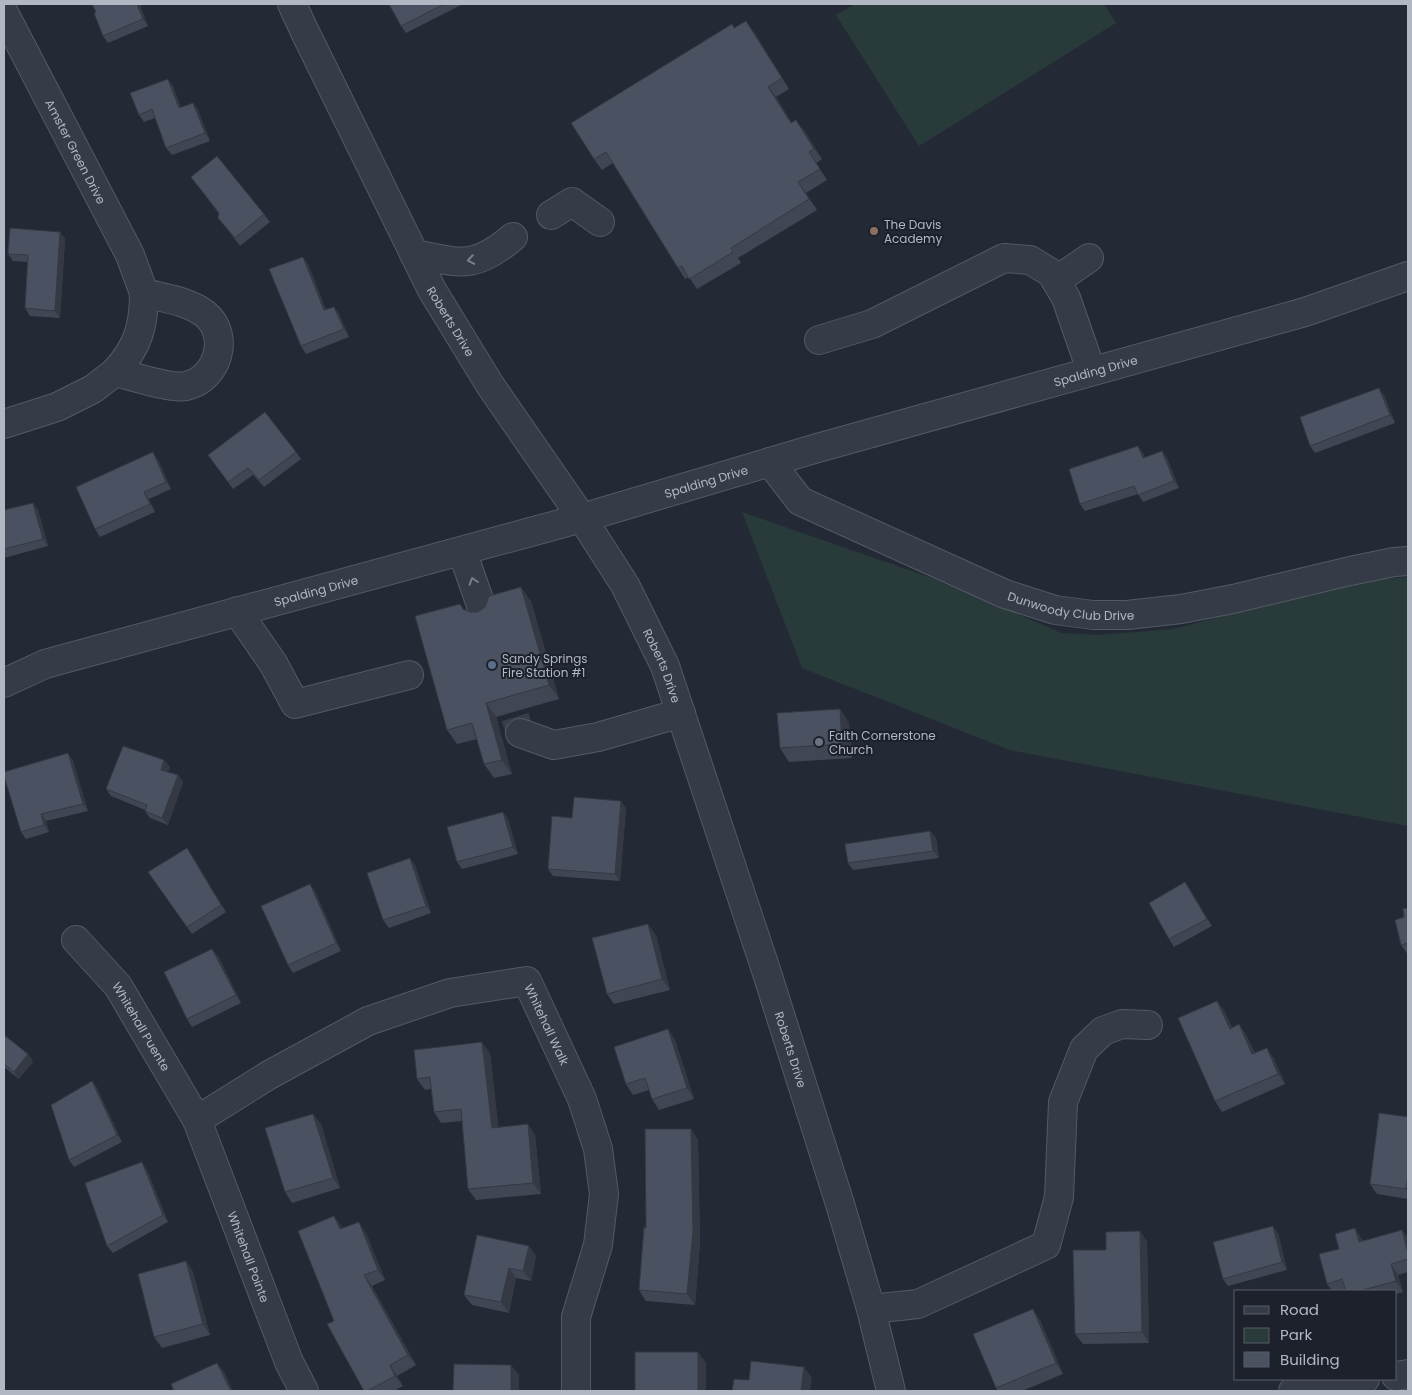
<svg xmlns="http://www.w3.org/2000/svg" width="1412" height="1395" viewBox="0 0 1412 1395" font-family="Poppins,sans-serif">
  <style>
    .green { fill: #293a3b }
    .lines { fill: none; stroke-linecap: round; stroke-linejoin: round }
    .minor-tunnel { stroke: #383f4b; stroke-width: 28; stroke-dasharray: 28 14; stroke-linecap: butt }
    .minor-casing { stroke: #545a65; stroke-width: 30 }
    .minor { stroke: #363c47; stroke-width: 28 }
    .wall { fill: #404653 }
    .shaded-wall { fill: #343943 }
    .building { fill: #4a5160; stroke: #343943 }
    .oneway { stroke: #7a808b }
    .education-dot { fill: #8d6e63; stroke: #1c212b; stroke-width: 2 }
    .service-dot { fill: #5c6f8a; stroke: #1c212b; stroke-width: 2 }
    .worship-dot { fill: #6b7280; stroke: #1c212b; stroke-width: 2 }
    .labels { text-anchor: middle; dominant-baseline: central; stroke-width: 4; stroke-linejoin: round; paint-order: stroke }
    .street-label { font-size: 12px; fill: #b1b7c3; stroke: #1c212b }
    .poi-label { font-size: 12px; fill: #b1b7c3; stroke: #1c212b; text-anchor: start }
  </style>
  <rect width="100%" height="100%" fill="#232a36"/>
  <!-- green -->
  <path class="green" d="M855 4H1104L1116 23 919 146 836 15Z
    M742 512 932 578 1062 633 1099 635 1173 629 1365 580 1408 577V826L1010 750 802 668Z"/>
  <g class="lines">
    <!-- minor-tunnel -->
    <path class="minor-tunnel" d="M503 677 520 733"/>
    <defs>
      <g id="minor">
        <path id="s1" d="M292 4 304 30 432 290 490 385 582 518 625 585 665 666 766 970 840 1204 871 1309 891 1391"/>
        <path id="s2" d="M4 13 130 255 144 293C163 298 189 301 205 314 231 335 218 379 186 386 170 389 132 376 115 372L93 389 57 407 4 424"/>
        <path d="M551 215 572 202 600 222"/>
        <path d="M414 254C461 263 474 270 513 237"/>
        <path d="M1056 281 1089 258"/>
        <path d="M819 340 872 324 1004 258 1030 260 1053 274 1056 281 1066 298 1091 370"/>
        <path d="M115 372C138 347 144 326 144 293"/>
        <path id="s3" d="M770 462 800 501 1005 594 1055 610 1093 615H1127L1181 609 1233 599 1350 571 1394 562 1408 561"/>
        <path d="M462 551 483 611"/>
        <path d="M237 611 273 663 295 704 409 675"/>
        <path id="s4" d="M4 683 45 664 582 518 814 449 1305 312 1408 276"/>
        <path d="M520 733 554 745 598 737 681 713"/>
        <path id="s5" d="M76 940 118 986 197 1120 289 1362 304 1391"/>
        <path id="s6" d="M197 1120 269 1075 368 1021 450 993 527 981 582 1099 598 1149 604 1194 598 1245 576 1317V1391"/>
        <path d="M871 1309 918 1304 1046 1245 1059 1197 1063 1102 1084 1049 1103 1031 1122 1024 1148 1025"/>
        <path d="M1396 1376 1408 1374"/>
        <path d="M1293 1391 1307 1387 1365 1379"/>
      </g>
    </defs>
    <!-- minor casing -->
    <use href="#minor" class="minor-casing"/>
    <!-- minor -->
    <use href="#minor" class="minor"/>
  </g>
  <!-- wall -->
  <path class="wall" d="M92 4H145L140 6 148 26 108 43 103 36 96 12Z
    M389 4H463L406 33 401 26Z
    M734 28 754 32 789 89 776 97 791 122 804 130 822 159 816 163 827 180 806 193 817 210 738 258 741 263 697 289 689 277 685 279 678 268 613 163 602 170 594 159Z
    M173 86 181 108 193 103 198 110 210 141 172 155 166 148 155 118 144 122 139 115Z
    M191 177 264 214 270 222 240 246 224 225 218 218 219 214Z
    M60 232 65 239 60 318 30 316 25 308 28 262 13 261 8 254Z
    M308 264 326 310 334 307 339 314 349 337 306 354 301 346Z
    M1384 395 1395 423 1315 453 1310 446Z
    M1138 446 1143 453 1145 458 1162 451 1167 458 1179 488 1143 502 1138 494 1085 511 1080 504Z
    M296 452 301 459 264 487 253 475 233 489 208 455Z
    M158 460 171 489 149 499 155 512 100 537 95 529Z
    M33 503 38 510 48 546 4 558V510Z
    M531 601 559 699 496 717 512 774 494 778 484 764 477 739 457 744 447 730 463 609 470 612H478Z
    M840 709 849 723 852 758 789 762 780 748Z
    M68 753 73 761 88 811 46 821 49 832 26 839 21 832Z
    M164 760 170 767 168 772 178 775 183 782 168 825 150 818 145 811V810L111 796 106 789Z
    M626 808 620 881 553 876 548 869Z
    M503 812 508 819 518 854 462 869 457 862Z
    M930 831 936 838 939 858 853 870 848 863Z
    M187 848 226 912 192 934 148 872Z
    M415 865 431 913 389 928 383 920Z
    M1185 882 1212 926 1174 947 1169 939Z
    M310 884 315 891 341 951 293 973 288 965Z
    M1408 908V955L1401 945 1404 917Z
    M656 935 670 990 614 1004 607 994Z
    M218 956 241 1003 192 1027 187 1019Z
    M1217 1001 1225 1012 1232 1028 1239 1024 1246 1035 1255 1053 1274 1059 1285 1084 1222 1112 1215 1101Z
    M668 1029 675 1040 694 1099 659 1110 652 1099 649 1090 633 1095 626 1084Z
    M4 1035 28 1054 33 1062 19 1079 4 1067Z
    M490 1053 498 1127 535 1135 541 1194 476 1200 468 1189 462 1121 441 1123 434 1112 431 1089 425 1090 417 1079Z
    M92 1081 97 1088 122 1142 74 1167 69 1160Z
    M313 1114 321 1124 340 1188 292 1203 285 1192Z
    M1408 1117V1199L1377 1194 1370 1184Z
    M691 1129 698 1140 700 1243 695 1305 646 1301 639 1290 646 1228Z
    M147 1170 168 1222 113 1253 107 1246Z
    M342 1227V1228L366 1233 385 1280 372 1286 416 1365 397 1376 403 1386 394 1391H364L334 1321Z
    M1402 1230 1408 1239V1272L1398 1275 1403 1292 1396 1294V1291H1332L1327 1284 1339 1249 1362 1239 1363 1241Z
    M1140 1231 1147 1242 1149 1343 1083 1344 1075 1334 1106 1250Z
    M1278 1233 1287 1270 1228 1286 1223 1279Z
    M477 1235 536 1256 531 1281 516 1278 509 1313 472 1305 464 1295Z
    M186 1261 193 1272 210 1335 162 1348 154 1337Z
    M1040 1320 1063 1374 1022 1391H998L996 1388Z"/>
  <!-- shaded-wall -->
  <path class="shaded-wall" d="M137 4H138L140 6 148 26 143 19Z
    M746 21 754 32 789 89 782 78Z
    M168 79 173 86 184 116 179 108Z
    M768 87 776 97 798 133 791 123Z
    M193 103 198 110 210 141 205 133Z
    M796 120 804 130 822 159 814 149Z
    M798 182 806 193 817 210 809 199Z
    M60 232 65 239 60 318 55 311Z
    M303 257 308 264 329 318 324 310Z
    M334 307 339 314 349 337 344 329Z
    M1379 388 1384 395 1395 423 1390 415Z
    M1138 446 1143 453 1148 465 1143 458Z
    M1162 451 1167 458 1179 488 1174 481Z
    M153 452 158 460 171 489 166 482Z
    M144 492 149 499 155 512 150 504Z
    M33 503 38 510 48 546 43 539Z
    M521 587 531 601 559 699 549 685Z
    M486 703 496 717 512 774 502 760Z
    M840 709 849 723 852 758 842 744Z
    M68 753 73 761 88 811 83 804Z
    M164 760 170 767 166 777 161 770Z
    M178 775 183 782 168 825 162 818Z
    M621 801 626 808 620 881 615 874Z
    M503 812 508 819 518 854 513 847Z
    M41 814 46 821 49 832 44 825Z
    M930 831 936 838 939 858 933 851Z
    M187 848 192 855 226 912 221 905Z
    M410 858 415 865 431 913 426 906Z
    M1185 882 1190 889 1212 926 1207 919Z
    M310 884 315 891 341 951 336 943Z
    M648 924 656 935 670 990 662 979Z
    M212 949 218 956 241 1003 236 995Z
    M1217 1001 1225 1012 1237 1039 1230 1029Z
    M1239 1024 1246 1035 1260 1065 1252 1054Z
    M668 1029 675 1040 694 1099 687 1088Z
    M482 1042 490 1053 500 1138 492 1128Z
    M1267 1048 1274 1059 1285 1084 1278 1074Z
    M28 1054 33 1062 19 1079 14 1072Z
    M92 1081 97 1088 122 1142 117 1135Z
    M313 1114 321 1124 340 1188 333 1178Z
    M528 1124 535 1135 541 1194 533 1183Z
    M691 1129 698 1140 700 1243 695 1305 687 1294Z
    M142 1162 147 1170 168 1222 163 1215Z
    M1408 1174V1192L1406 1189Z
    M334 1216 342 1227 347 1240 340 1229Z
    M359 1222 366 1233 385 1280 378 1270Z
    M1273 1226 1278 1233 1287 1270 1282 1262Z
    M1355 1228 1362 1239 1366 1252 1359 1242Z
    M1402 1230 1408 1239V1254Z
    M1140 1231 1147 1242 1149 1343 1142 1332Z
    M529 1246 536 1256 531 1281 523 1271Z
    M186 1261 193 1272 210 1335 203 1324Z
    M1391 1264 1398 1275 1403 1292 1396 1281Z
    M509 1268 516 1278 509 1313 501 1302Z
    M364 1275 372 1286 416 1365 408 1355Z
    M1033 1309 1040 1320 1063 1374 1056 1363Z
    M698 1352 706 1363V1391H698Z
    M217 1363 225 1373 233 1391H231Z
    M390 1365 397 1376 403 1386 395 1376Z
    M511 1365 519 1375V1391H511Z
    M804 1367 812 1378 810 1391H801Z"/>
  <!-- building -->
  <path class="building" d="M92 4H137L143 19 103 36 94 13 96 12Z
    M389 4H444L401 26Z
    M746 21 782 78 768 87 791 123 796 120 814 149 809 152 820 169 798 182 809 199 731 248 733 252 689 279 682 266 678 268 606 152 594 159 571 123 732 24 734 28Z
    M168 79 179 108 193 103 205 133 166 148 152 109 139 115 130 93Z
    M217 156 264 214 235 238 218 218 219 213 191 177Z
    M10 228 60 232 55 311 25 308 28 255 8 254Z
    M303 257 324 310 334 307 344 329 301 346 269 269Z
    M1379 388 1390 415 1310 446 1300 417Z
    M265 412 296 452 259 480 248 468 228 482 208 455Z
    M1138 446 1143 458 1162 451 1174 481 1138 495 1134 486 1080 504 1069 469Z
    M153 452 166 482 144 492 150 504 95 529 76 487Z
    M33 503 43 539 4 549V510Z
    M521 587 549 685 486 703 502 760 484 764 472 723 447 730 415 616 460 604 463 609 470 612H478L485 607 489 596Z
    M840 709 842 744 780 748 777 713Z
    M123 746 164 760 161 770 178 775 162 818 145 811 147 805 106 789Z
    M68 753 83 804 41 814 44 825 21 832 4 776V772Z
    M574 797 621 801 615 874 548 869 552 816 572 818Z
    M503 812 513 847 457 862 447 827Z
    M930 831 933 851 848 863 845 844Z
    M187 848 221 905 187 927 148 872Z
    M410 858 426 906 383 920 367 873Z
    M1185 882 1207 919 1169 939 1149 903Z
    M310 884 336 943 288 965 261 906Z
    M1408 908V944V943L1401 945 1395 920 1404 917 1403 909Z
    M648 924 662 979 607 994 592 938Z
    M212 949 236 995 187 1019 164 972Z
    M1217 1001 1230 1029 1239 1024 1252 1054 1267 1048 1278 1074 1215 1101 1178 1018Z
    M668 1029 687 1088 652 1099 645 1078 626 1084 614 1047Z
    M4 1035 28 1054 14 1072 4 1064Z
    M482 1042 492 1128 528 1124 533 1183 468 1189 461 1109 434 1112 430 1077 417 1079 414 1050Z
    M92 1081 117 1135 69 1160 51 1105Z
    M1379 1113 1408 1117V1174L1406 1189 1370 1184Z
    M313 1114 333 1178 285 1192 265 1128Z
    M645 1129H691L693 1232 687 1294 639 1290 644 1227 646 1228Z
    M142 1162 163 1215 107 1246 85 1183Z
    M334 1216 340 1229 359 1222 378 1270 364 1275 408 1355 390 1365 395 1376 367 1391H364L327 1324 334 1321 298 1231Z
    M1273 1226 1282 1262 1223 1279 1213 1242Z
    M1355 1228 1359 1242 1402 1230 1408 1254V1259L1391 1264 1396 1281 1359 1291H1346L1342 1279 1327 1284 1319 1254 1339 1249 1335 1234Z
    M1140 1231 1142 1332 1075 1334 1073 1250H1106V1232Z
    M477 1235 529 1246 523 1271 509 1268 501 1302 464 1295Z
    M186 1261 203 1324 154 1337 138 1274Z
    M1033 1309 1056 1363 996 1388 973 1334Z
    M635 1352H698V1391H635Z
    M751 1361 804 1367 801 1391H732L734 1379 749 1380Z
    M217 1363 231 1391H174L171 1384Z
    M454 1364 511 1365V1391H453Z"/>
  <!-- one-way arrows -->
  <defs><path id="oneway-chevron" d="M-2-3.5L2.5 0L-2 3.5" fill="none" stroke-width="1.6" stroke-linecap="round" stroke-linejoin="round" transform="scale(1.25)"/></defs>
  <g class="oneway">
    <use href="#oneway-chevron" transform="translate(471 260) rotate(170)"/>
    <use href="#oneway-chevron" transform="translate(473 581) rotate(-108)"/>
  </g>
  <!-- markers -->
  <circle class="education-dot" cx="874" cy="231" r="5"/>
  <circle class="service-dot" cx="492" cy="665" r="5"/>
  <circle class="worship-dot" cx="819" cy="742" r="5"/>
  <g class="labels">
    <!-- street labels -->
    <g class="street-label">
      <text stroke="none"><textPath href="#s2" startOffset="156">Amster Green Drive</textPath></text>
      <text stroke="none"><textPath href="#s1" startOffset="355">Roberts Drive</textPath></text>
      <text stroke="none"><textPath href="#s4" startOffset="1136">Spalding Drive</textPath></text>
      <text stroke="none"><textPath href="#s4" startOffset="731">Spalding Drive</textPath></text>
      <text stroke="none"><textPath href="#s4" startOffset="326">Spalding Drive</textPath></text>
      <text stroke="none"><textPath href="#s3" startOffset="342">Dunwoody Club Drive</textPath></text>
      <text stroke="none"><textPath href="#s1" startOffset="760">Roberts Drive</textPath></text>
      <text stroke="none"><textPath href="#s6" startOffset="410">Whitehall Walk</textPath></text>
      <text stroke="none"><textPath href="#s5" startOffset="109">Whitehall Puente</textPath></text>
      <text stroke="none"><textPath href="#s1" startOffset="1165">Roberts Drive</textPath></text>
      <text stroke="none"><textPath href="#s5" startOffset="364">Whitehall Pointe</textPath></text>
    </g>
    <!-- poi labels -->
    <g class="poi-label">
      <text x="884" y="224">The Davis<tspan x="884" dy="14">Academy</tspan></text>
      <text x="502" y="658">Sandy Springs<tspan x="502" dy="14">Fire Station #1</tspan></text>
      <text x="829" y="735">Faith Cornerstone<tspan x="829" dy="14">Church</tspan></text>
    </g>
  </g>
  <!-- border -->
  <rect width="1412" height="1395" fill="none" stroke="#b1b7c3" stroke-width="10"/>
  <!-- legend -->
  <rect x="1234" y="1290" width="162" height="90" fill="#1c212b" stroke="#585d68"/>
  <rect x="1244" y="1306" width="25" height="8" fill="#363c47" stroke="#585d68"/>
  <text x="1280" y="1315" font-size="15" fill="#b1b7c3">Road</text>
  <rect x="1244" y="1328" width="25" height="15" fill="#293a3b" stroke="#585d68"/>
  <text x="1280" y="1340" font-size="15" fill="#b1b7c3">Park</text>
  <rect x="1244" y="1352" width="25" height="15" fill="#4a5160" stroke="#585d68"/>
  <text x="1280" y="1365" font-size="15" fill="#b1b7c3">Building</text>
</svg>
